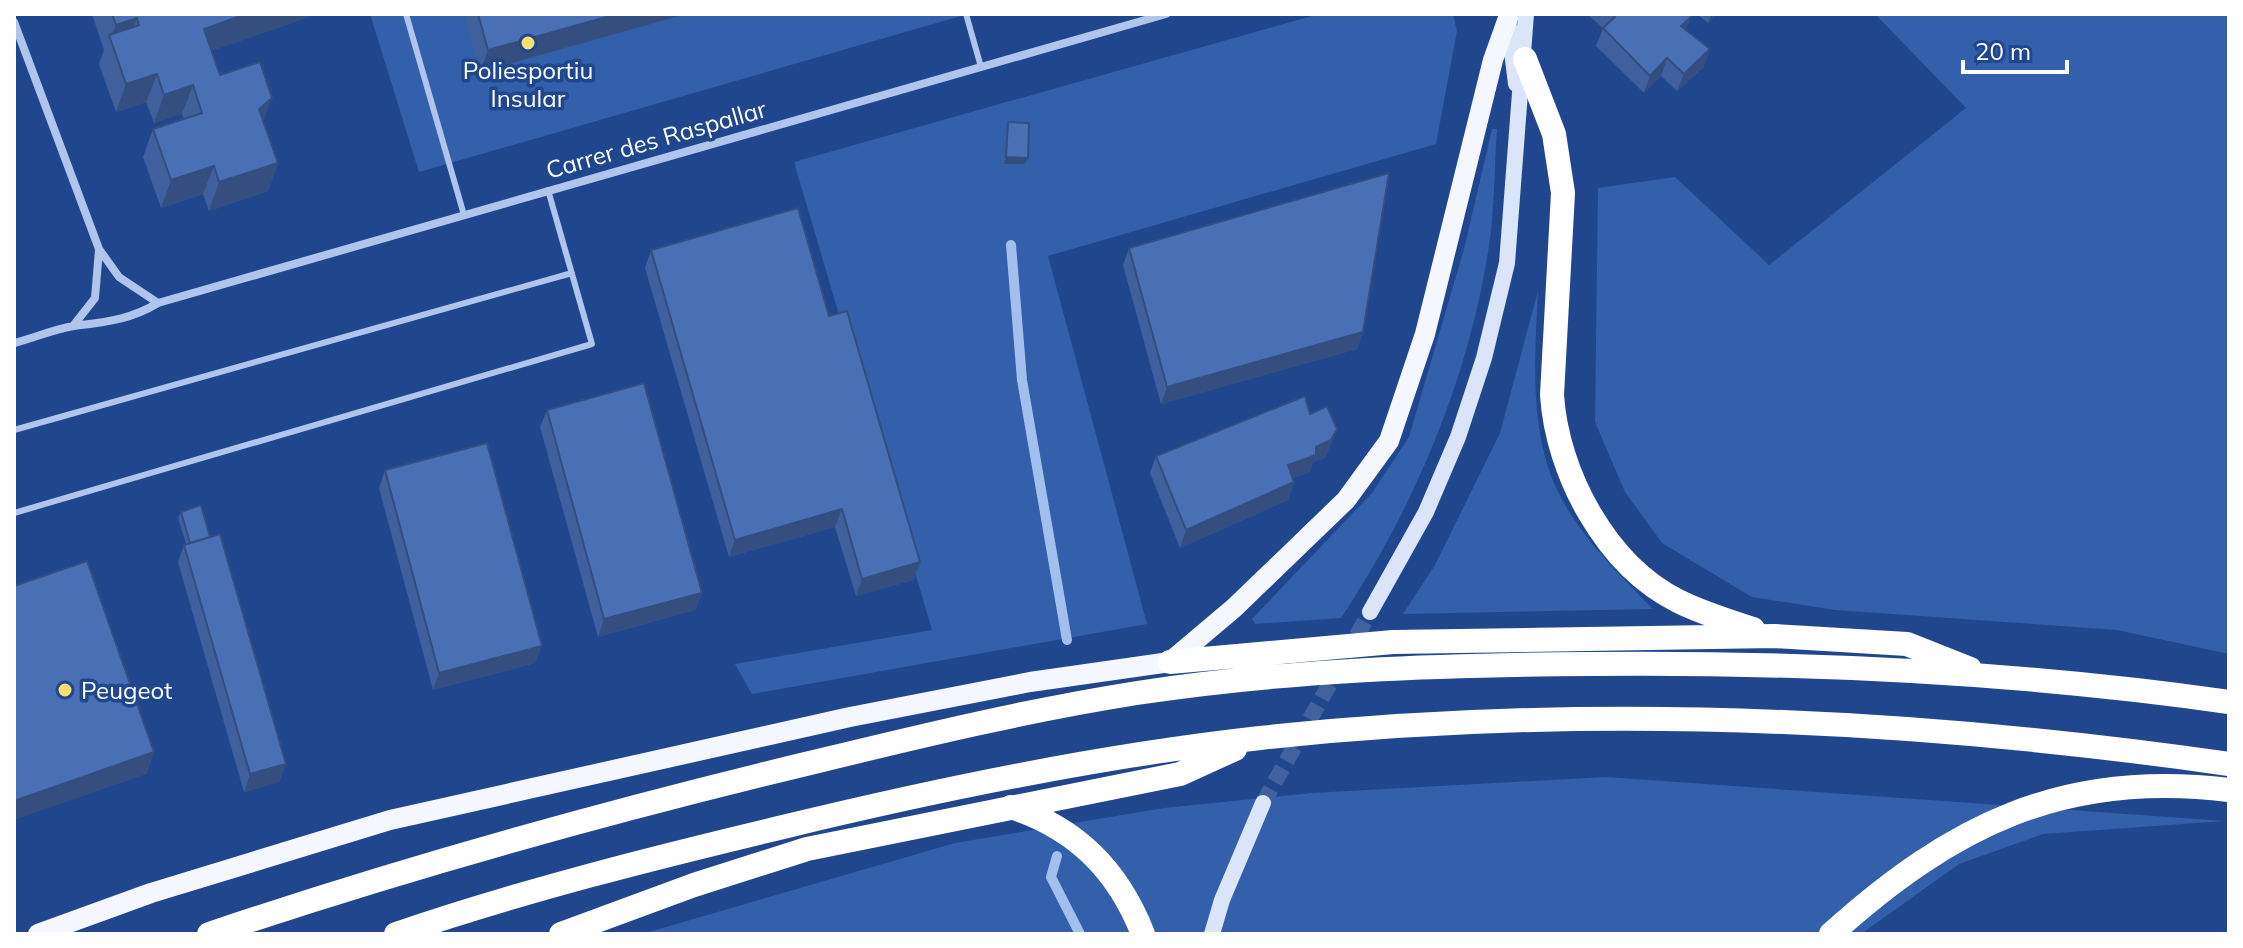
<svg xmlns="http://www.w3.org/2000/svg" width="2243" height="948" viewBox="0 0 2243 948" font-family="Mulish,sans-serif">
  <style>
    .green { fill: #345fab }
    .lines { fill: none; stroke-linecap: round; stroke-linejoin: round }
    .stream { stroke: #a2bfee; stroke-width: 10 }
    .secondary-tunnel { stroke: #41629f; stroke-width: 16; stroke-dasharray: 16 8; stroke-linecap: butt }
    .lane { stroke: #afc5ec; stroke-width: 6 }
    .street { stroke: #afc5ec; stroke-width: 8 }
    .secondary { stroke: #dbe5f9; stroke-width: 16 }
    .primary { stroke: #f4f7ff; stroke-width: 20 }
    .highway { stroke: #fff; stroke-width: 24 }
    .wall { fill: #3f609c }
    .shaded-wall { fill: #334e7f }
    .building { fill: #4970b5; stroke: #334e7f; stroke-width: 2 }
    .poi-dot { fill: #fade6f; stroke: #20468e; stroke-width: 3 }
    .labels { text-anchor: middle; dominant-baseline: central; stroke-width: 7; stroke-linejoin: round; paint-order: stroke }
    .poi-label { font-size: 24px; fill: #fff; stroke: #20468e }
    .street-label { font-size: 24px; fill: #fff; stroke: #20468e }
  </style>
  <rect width="100%" height="100%" fill="#20468e"/>
  <!-- green -->
  <path class="green" d="M370 14H968L419 172Z
    M1319 14H1453L1457 31 1436 144 1048 256 1147 624 752 694 735 664 932 630 794 162Z
    M1875 14H2229V654L2117 630 1835 610 1752 597 1662 543 1625 492 1595 422 1598 188 1675 177 1769 265 1966 108Z
    M1492 129H1497C1494 170 1495 212 1488 252 1468 380 1413 510 1341 618L1255 624 1252 619 1372 493 1409 437 1464 249Z
    M1538 291C1535 351 1530 415 1550 473 1569 526 1615 570 1653 609L1403 614 1435 565 1500 433Z
    M1606 777 2225 821 2043 834 1959 864 1861 934H642L955 843 1164 808 1312 793Z"/>
  <g class="lines">
    <!-- stream -->
    <path class="stream" d="M1011 245 1022 380 1067 640
      M1057 856 1051 877 1080 934"/>
    <!-- secondary-tunnel -->
    <path class="secondary-tunnel" d="M1263 803 1370 612"/>
    <!-- lane -->
    <path class="lane" d="M406 14 464 215
      M966 14 981 67
      M14 430 572 273
      M14 513 592 344 548 190"/>
    <!-- street -->
    <path class="street" d="M14 22 99 249 119 277 158 303
      M73 326 95 298 99 250
      M14 343C34 338 54 329 74 326 105 322 130 320 158 303L1166 14"/>
    <!-- secondary -->
    <path class="secondary" d="M1508 19 1516 84
      M1370 612 1426 512 1458 437 1484 358 1507 263 1526 14
      M1212 934 1222 900 1263 803"/>
    <!-- primary -->
    <path class="primary" d="M38 934 151 893 390 820 850 717 1030 682 1170 662 1234 608 1346 500 1389 441 1425 334 1493 60 1508 18"/>
    <!-- highway -->
    <path class="highway" d="M1525 59 1554 134 1563 193 1552 395C1557 473 1606 565 1678 601 1702 613 1728 621 1753 629
      M1170 662 1393 642 1774 636 1907 644 1970 669
      M1011 807C1076 828 1118 870 1143 934
      M209 934C408 867 610 811 814 762 921 736 1029 710 1137 693 1287 670 1440 665 1590 664 1803 662 2019 672 2229 702
      M396 934C522 891 653 858 783 827 940 789 1099 756 1260 738 1582 703 1909 718 2229 764
      M561 934 694 885 807 849 1180 774 1235 749
      M1831 934C1952 825 2063 770 2229 790"/>
  </g>
  <!-- wall -->
  <path class="wall" d="M92 14H317L211 51 220 75 264 122 278 163 268 191 209 211 203 194 161 208 143 157 153 129 184 119 182 114 154 123 146 102 116 112 99 64 104 50Z
    M464 14H686L480 72Z
    M1587 14H1688L1686 30 1704 67 1677 91 1661 76 1644 93 1596 46 1603 28Z
    M1697 14H1717L1708 23Z
    M1008 122 1025 164H1004L1006 128Z
    M1129 248 1363 332 1357 349 1161 404 1123 265Z
    M651 250 829 316 920 562 913 580 856 596 835 527 729 557 645 268Z
    M547 410 702 593 695 610 598 637 540 427Z
    M1310 414 1337 429 1325 458 1313 462 1310 472 1293 478 1294 482 1288 500 1180 548 1150 473 1156 456Z
    M385 470 535 663 433 690 379 488Z
    M181 512 210 537 286 764 279 782 244 792 178 562 184 545 186 544 178 518Z"/>
  <!-- shaded-wall -->
  <path class="shaded-wall" d="M246 14H317L194 57 204 29Z
    M617 14H686L480 72 488 50Z
    M1712 14H1717L1708 23Z
    M1691 17 1684 35 1681 26Z
    M137 18 127 46 111 39 116 25Z
    M1710 49 1704 67 1677 91 1684 74Z
    M1667 58 1661 76 1644 93 1650 76Z
    M157 74 146 102 116 112 126 84Z
    M193 85 182 114 154 123 164 95Z
    M272 98 262 126 259 109Z
    M1006 157 1028 158 1025 164H1004Z
    M278 163 268 191 209 211 219 182Z
    M214 166 203 194 161 208 171 180Z
    M1363 332 1357 349 1161 404 1167 387Z
    M1337 429 1325 458 1313 462 1310 472 1282 482 1288 465 1316 447Z
    M1294 482 1288 500 1180 548 1186 530Z
    M842 509 835 527 729 557 735 540Z
    M920 562 913 580 856 596 862 579Z
    M702 593 695 610 598 637 604 619Z
    M542 646 535 663 433 690 439 673Z
    M154 752 147 774 14 820V801Z
    M286 764 279 782 244 792 250 774Z"/>
  <!-- building -->
  <path class="building" d="M112 14H246L204 29 220 75 260 62 272 98 259 109 278 163 219 182 214 166 171 180 153 129 202 113 193 85 164 95 157 74 126 84 109 35 139 25 137 18 116 25Z
    M478 14H617L488 50Z
    M1613 14H1688L1691 17 1681 26 1710 49 1684 74 1667 58 1650 76 1603 28 1615 17Z
    M1008 122 1029 123 1028 158 1006 157Z
    M1389 173 1363 332 1167 387 1129 248Z
    M798 208 829 316 847 311 920 562 862 579 842 509 735 540 651 250Z
    M644 383 702 593 604 619 547 410Z
    M1305 396 1310 414 1327 406 1337 429 1331 440 1316 447V455L1288 465 1294 482 1186 530 1156 456Z
    M487 443 542 646 439 673 385 470Z
    M201 505 210 537 190 543 181 512Z
    M220 534 286 764 250 774 184 545Z
    M87 561 154 752 14 801V586Z"/>
  <!-- markers -->
  <g class="poi-dot">
    <circle cx="528" cy="43" r="8"/>
    <circle cx="65" cy="690" r="8"/>
  </g>
  <g class="labels">
    <!-- poi labels -->
    <g class="poi-label">
      <text x="528" y="70">Poliesportiu<tspan x="528" dy="28">Insular</tspan></text>
      <text x="81" y="690" text-anchor="start">Peugeot</text>
    </g>
    <!-- street labels -->
    <g class="street-label">
      <text transform="translate(656 139) rotate(-16)">Carrer des Raspallar</text>
    </g>
  </g>
  <!-- border -->
  <rect width="2243" height="948" fill="none" stroke="#ffffff" stroke-width="32"/>
  <!-- scale -->
  <path d="M1963 60v12h104v-12" fill="none" stroke="#ffffff" stroke-width="4"/>
  <text x="1975" y="60" font-size="24" fill="#ffffff" stroke="#20468e" stroke-width="6" paint-order="stroke">20 m</text>
</svg>
